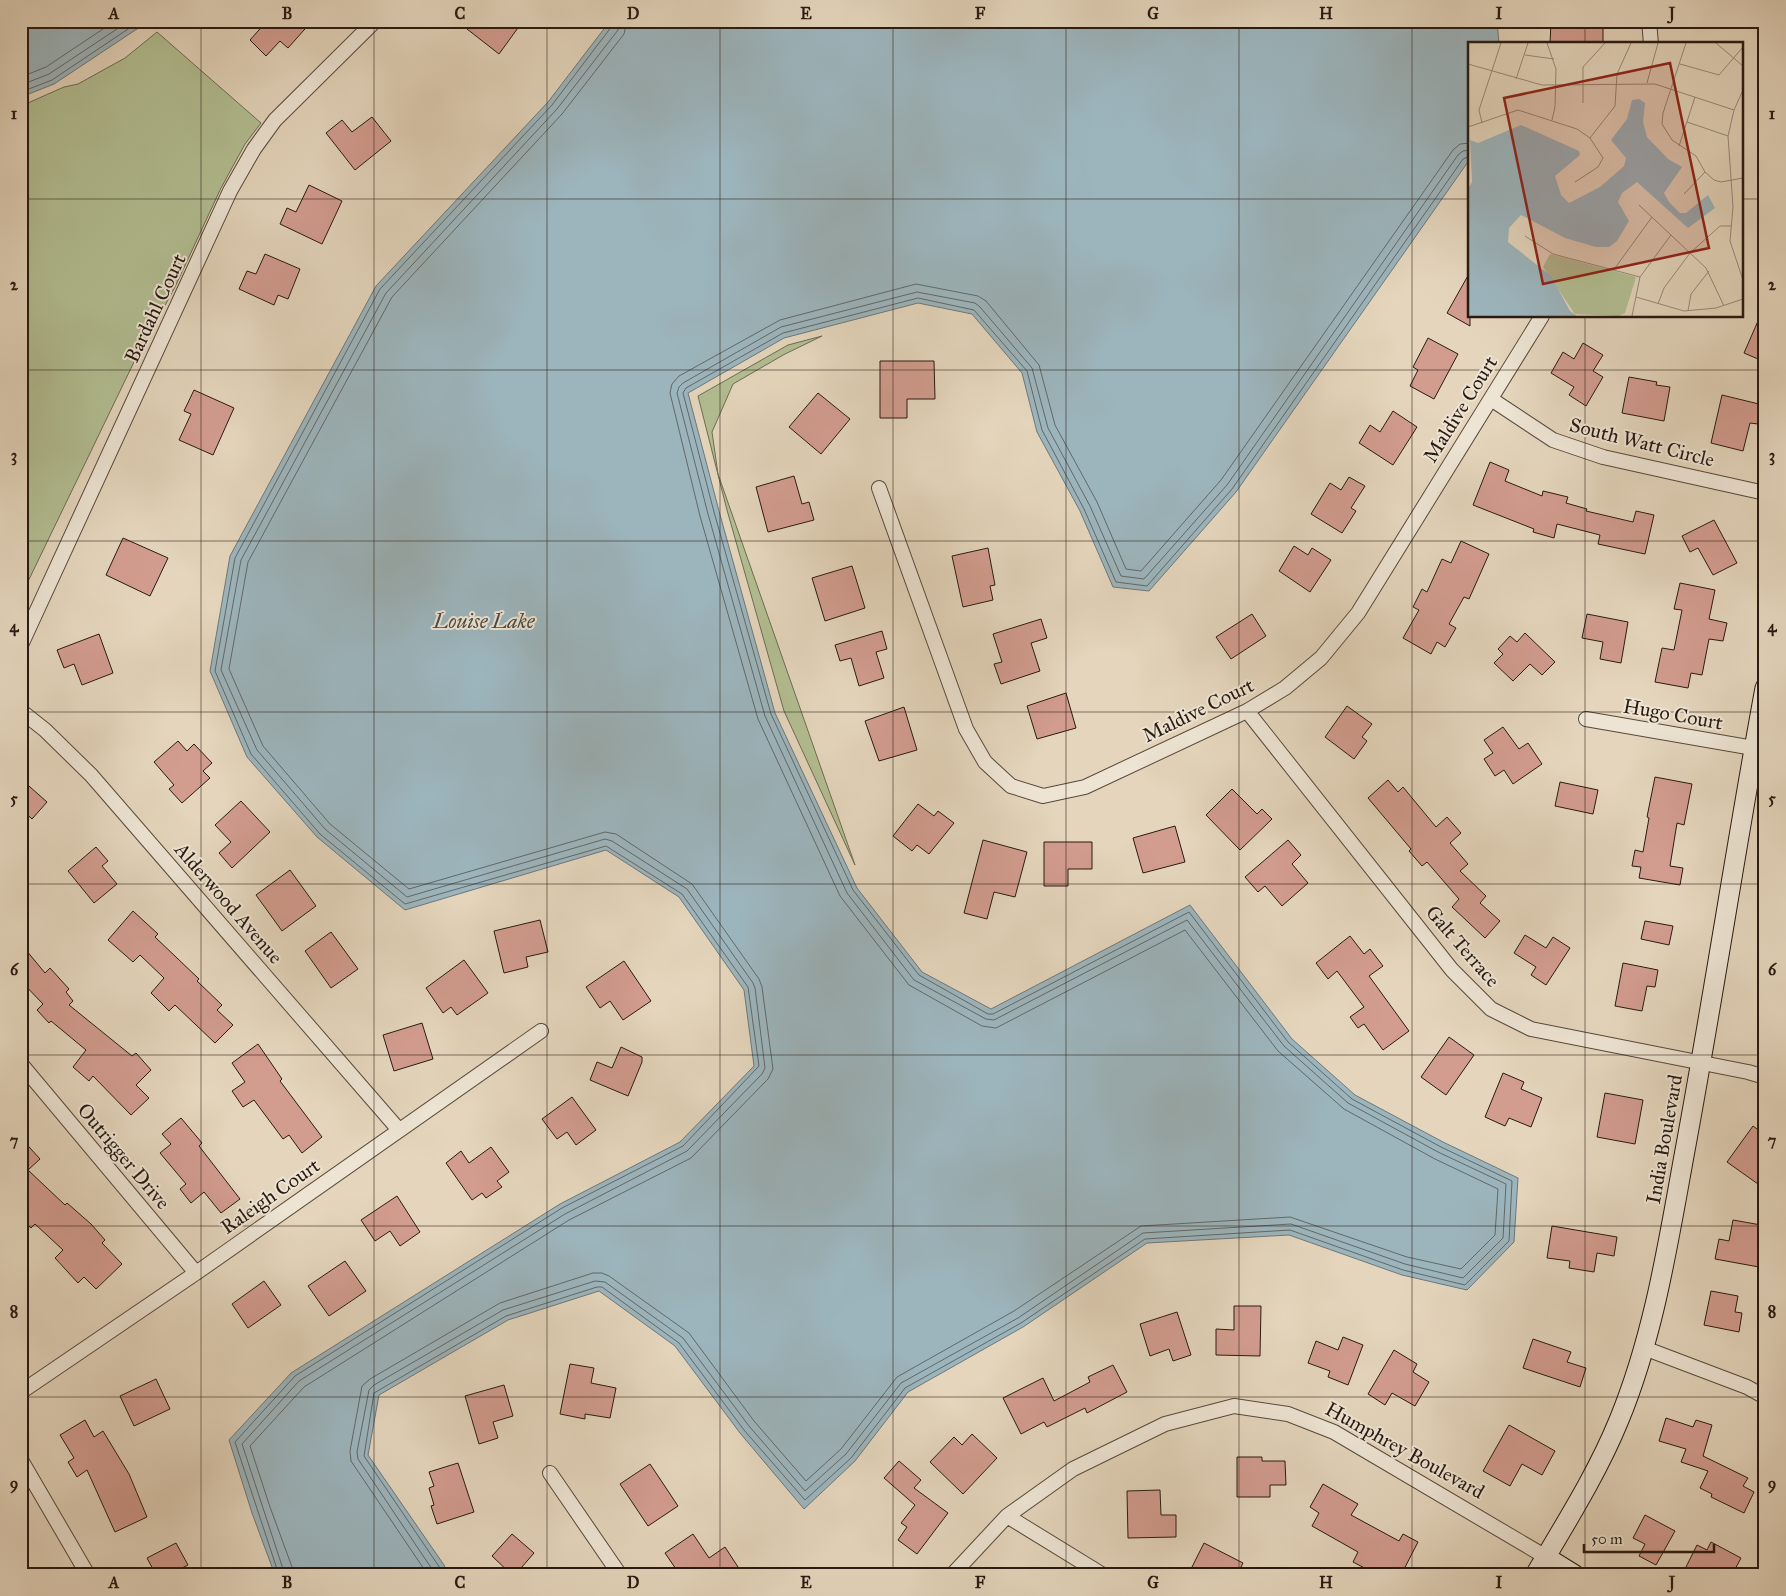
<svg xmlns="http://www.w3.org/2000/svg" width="1786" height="1596" viewBox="0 0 1786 1596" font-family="'IM FELL Great Primer',serif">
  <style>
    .green { fill: #b2be92; stroke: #6e6c52 }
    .water { fill: #9cb5bd; stroke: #6e7779 }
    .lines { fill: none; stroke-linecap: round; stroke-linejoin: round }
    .shore { stroke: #626868; stroke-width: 1 }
    .building { fill: #d29c8f; stroke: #291a12 }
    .street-casing { stroke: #58493c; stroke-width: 16 }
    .secondary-casing { stroke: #291a12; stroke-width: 21 }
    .street { stroke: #ede4d3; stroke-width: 14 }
    .secondary { stroke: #ede4d3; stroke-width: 19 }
    .grid { fill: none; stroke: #291a12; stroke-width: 1; stroke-opacity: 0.55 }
    .labels { text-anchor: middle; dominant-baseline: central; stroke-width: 4; stroke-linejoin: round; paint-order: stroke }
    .street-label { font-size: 20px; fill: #291a12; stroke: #ede4d3 }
    .water-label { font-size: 21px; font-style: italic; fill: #4c4845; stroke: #ede4d3 }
    .inset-road { fill: none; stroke: #998a78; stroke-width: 1 }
    .view { fill: #8f2418; fill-opacity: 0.15; stroke: #8f2418; stroke-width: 2.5 }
    .inset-edge { fill: none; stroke: #291a12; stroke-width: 2.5 }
    .neatline { fill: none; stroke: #291a12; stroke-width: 2 }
    .grid-label { font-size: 16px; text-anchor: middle; font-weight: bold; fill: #291a12 }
  </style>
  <rect width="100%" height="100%" fill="#e4d5bc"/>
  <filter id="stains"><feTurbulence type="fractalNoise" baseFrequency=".004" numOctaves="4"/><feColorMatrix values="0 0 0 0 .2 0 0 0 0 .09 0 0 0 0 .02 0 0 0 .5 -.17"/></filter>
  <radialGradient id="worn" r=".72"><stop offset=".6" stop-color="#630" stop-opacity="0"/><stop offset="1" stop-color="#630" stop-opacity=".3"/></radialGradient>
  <!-- green -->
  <path class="green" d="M157 32 261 123 245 144 221 188 175 287 134 362 21 596V106L64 87 78 84 125 58Z
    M822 336 785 354 733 384 712 432 718 474 855 865 784 711 727 510 698 396 788 345Z"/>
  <!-- water -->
  <path class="water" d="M21 21H149L54 84 21 97Z
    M610 21H1497L1499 44H1470V159L1236 492 1149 591 1113 587 1080 511 1037 432 1022 373 972 314 918 303 784 338 688 393 719 511 775 713 857 888 922 972 991 1009 1190 905 1292 1039 1355 1095 1443 1142 1518 1178 1514 1242 1467 1290 1402 1275 1289 1235 1147 1243 1023 1327 908 1392 855 1461 804 1509 740 1433 675 1346 599 1291 508 1320 379 1395 368 1455 444 1565 448 1575H275L252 1513 229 1440 291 1373 560 1204 680 1142 754 1066 744 990 679 897 606 850 405 910 317 837 247 757 210 671 230 556 376 286 548 102Z"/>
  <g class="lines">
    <!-- shore -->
    <path class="shore" d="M21 77 46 67 115 21
      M21 85 49 74 129 21
      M21 92 52 80 140 21
      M279 1575 235 1442 295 1376 562 1208 683 1146 759 1066 748 987 682 894 606 846 405 904 320 834 251 754 215 671 235 558 380 289 552 105 612 26 613 21
      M285 1575 242 1444 299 1381 565 1214 687 1151 762 1074 765 1068 755 988 753 983 687 889 612 841 605 839 407 897 325 829 257 750 221 670 241 560 386 293 557 109 618 30 620 21
      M293 1575 292 1567 270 1507 250 1446 304 1387 569 1220 691 1158 768 1079 773 1069 762 987 759 979 692 884 616 834 605 832 409 889 330 824 263 746 229 669 248 562 392 297 562 114 624 34 627 21
      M428 1575 351 1461 350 1451 362 1386 370 1379 500 1303 593 1273H602L609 1276 689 1333 754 1421 806 1481 841 1449 897 1377 1014 1311 1141 1226 1290 1217 1407 1257 1461 1269 1495 1235 1498 1189 1435 1159 1344 1109 1278 1051 1185 930 996 1028 982 1026 909 985 840 896 758 719 700 516 670 393 672 384 679 376 780 320 916 284 978 296 986 301 1039 365 1055 425 1097 502 1126 569 1141 571 1221 480 1453 150 1460 144 1470 143
      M436 1575 358 1459 357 1452 369 1390 374 1385 503 1310 595 1281 605 1282 683 1338 749 1426 805 1491 846 1454 901 1383 1018 1318 1143 1233 1291 1224 1405 1264 1463 1278 1503 1238 1506 1184 1438 1152 1348 1103 1284 1046 1187 920 994 1020 986 1019 914 980 847 893 765 716 708 514 677 393 679 387 683 383 781 327 917 292 975 303 980 307 1032 368 1048 428 1090 506 1121 576 1144 579 1227 485 1458 155 1463 151 1470 150
      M443 1575 440 1568 364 1456 374 1393 506 1316 597 1287H602L679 1343 744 1430 805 1500 851 1458 905 1388 1021 1323 1145 1239 1290 1230 1403 1270 1465 1285 1509 1241 1512 1181 1441 1147 1352 1099 1288 1042 1189 912 993 1014H988L919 975 853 890 771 714 714 512 683 393 686 388 783 333 918 298 974 310 1027 371 1042 430 1084 509 1116 582 1147 586 1232 489 1463 159 1470 156"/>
  </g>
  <!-- building -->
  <path class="building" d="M267 21H312L288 48 280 41 266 56 250 40Z
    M473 21H523L499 54 467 29Z
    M1582 21H1603V42L1550 44 1551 22 1582 23Z
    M372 117 391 141 355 170 326 133 342 120 352 132Z
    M309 185 342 201 322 244 280 224 287 208 296 212Z
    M265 254 300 269 288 299 278 295 274 305 239 289 247 271 256 274Z
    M1470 272V326L1447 313Z
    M1765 305V362L1744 353Z
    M1428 338 1458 354 1434 399 1410 386 1418 370 1413 367Z
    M1583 343 1603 355 1593 371 1603 377 1586 406 1569 395 1574 387 1551 373 1563 352 1574 359Z
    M880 361H934L935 399H907V418H880Z
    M1629 377 1657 382 1656 385 1670 387 1664 421 1622 413Z
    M194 390 234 408 213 455 179 440 191 414 184 411Z
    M818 393 850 419 821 454 789 427Z
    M1722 395 1763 405 1758 424 1750 423 1743 451 1711 443Z
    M1393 411 1417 427 1393 465 1359 443 1370 425 1380 432Z
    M1490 462 1509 470 1505 481 1542 496 1543 491 1568 497 1566 503 1587 509 1586 511 1633 522 1636 511 1654 515 1645 554 1598 544 1600 535 1557 524 1554 538 1533 532 1534 529 1473 505Z
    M794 476 802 504 809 502 814 520 768 532 756 487Z
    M1349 477 1365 486 1351 508 1356 511 1342 533 1311 514 1330 483 1341 490Z
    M1714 520 1737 563 1713 575 1698 548 1690 552 1682 536Z
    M123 538 168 558 150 596 106 575Z
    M1461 541 1489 554 1469 599 1464 597 1449 624 1456 628 1445 647 1437 642 1431 654 1403 638 1419 610 1413 607 1422 589 1427 592 1442 559 1451 563Z
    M1294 546 1308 555 1312 548 1331 560 1310 592 1279 571Z
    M988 548 995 585 990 586 993 600 963 607 952 556Z
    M852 566 865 608 825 621 812 578Z
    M1680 583 1715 590 1709 619 1727 623 1723 641 1709 639 1702 675 1691 673 1688 688 1655 682 1662 648 1674 650 1682 610 1674 609Z
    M1252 614 1266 636 1231 659 1216 637Z
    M1587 614 1628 622 1621 663 1600 659 1603 642 1582 638Z
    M1041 619 1047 638 1031 643 1040 671 1001 684 994 664 1002 662 993 634Z
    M882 631 887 649 876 652 884 678 859 686 851 658 840 661 835 645Z
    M1525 633 1555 662 1542 675 1530 664 1513 681 1494 663 1503 654 1498 649 1510 636 1517 642Z
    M99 634 113 673 82 685 74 664 64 668 57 650Z
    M1066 693 1076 728 1037 739 1027 706Z
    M1347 706 1372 724 1362 737 1367 741 1354 759 1325 737Z
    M904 707 917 750 879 761 865 721Z
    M1503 727 1519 749 1528 743 1542 764 1513 784 1504 770 1495 776 1484 759 1493 753 1484 740Z
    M178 741 187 751 194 744 212 763 203 771 210 778 182 803 169 789 174 785 154 762Z
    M1655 777 1692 784 1684 825 1677 823 1670 866 1683 868 1680 885 1639 878 1641 867 1632 866 1635 850 1643 852 1649 818 1647 817Z
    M21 779 47 802 32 819 21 809Z
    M1388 780 1398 792 1403 787 1436 827 1447 817 1461 833 1450 843 1468 864 1460 871 1486 896 1480 903 1500 921 1485 938 1452 907 1459 899 1427 862 1422 866 1409 851 1411 849 1368 798Z
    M1560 782 1598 790 1593 814 1555 806Z
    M1232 789 1257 814 1262 809 1272 819 1240 850 1206 815Z
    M241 801 270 832 232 868 219 853 231 842 215 825Z
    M918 804 934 816 938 811 954 823 929 854 917 845 912 851 893 836Z
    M1175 826 1185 862 1143 873 1133 838Z
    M983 840 1027 852 1015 897 994 892 987 919 964 913Z
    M1288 840 1301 855 1292 864 1308 883 1282 906 1265 886 1258 892 1245 877Z
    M1044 842H1092V869H1068V886H1044Z
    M96 847 108 861 102 866 117 884 94 903 68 871Z
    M290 870 316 906 282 931 256 895Z
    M133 911 158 934 155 937 199 979 197 981 222 1005 217 1010 233 1025 215 1043 175 1005 169 1011 151 993 164 978 140 955 133 962 108 940Z
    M540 920 548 952 526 957 528 967 504 973 494 931Z
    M1645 921 1673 926 1669 945 1641 939Z
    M331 932 358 969 331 988 305 951Z
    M1525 935 1546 948 1553 937 1570 948 1546 985 1531 975 1536 967 1514 953Z
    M1350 936 1364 954 1370 949 1383 966 1369 976 1409 1031 1383 1050 1364 1024 1358 1028 1350 1017 1364 1007 1337 971 1328 979 1316 963Z
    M21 944 45 973 50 968 69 989 66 992 73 1001 69 1005 132 1056 136 1053 151 1070 136 1085 149 1098 131 1115 93 1076 89 1081 73 1067 86 1050 51 1021 49 1023 37 1010 43 1004 21 981Z
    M464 960 488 993 457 1015 451 1007 443 1013 426 988Z
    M624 961 651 1001 623 1020 610 1001 600 1008 586 987Z
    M1623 963 1658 970 1655 987 1647 986 1642 1011 1615 1006Z
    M422 1023 433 1059 394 1071 383 1035Z
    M1449 1037 1474 1055 1446 1095 1421 1077Z
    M258 1044 282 1079 280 1081 322 1137 302 1153 289 1135 283 1139 254 1100 243 1107 232 1091 245 1082 232 1063Z
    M621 1047 642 1057V1062L628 1096 590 1080 597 1062 612 1068Z
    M1503 1073 1524 1082 1521 1089 1542 1098 1531 1127 1509 1118 1505 1126 1485 1117Z
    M1605 1093 1643 1100 1635 1144 1597 1137Z
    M572 1097 596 1130 576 1145 567 1132 557 1139 542 1119Z
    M181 1118 202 1143 199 1146 240 1199 221 1213 204 1192 191 1203 180 1189 186 1184 160 1153 171 1144 162 1134Z
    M1753 1126 1765 1135V1189L1727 1162Z
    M21 1138 40 1159 28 1170 65 1205 67 1203 91 1224 105 1240 102 1243 122 1264 96 1289 84 1277 78 1283 55 1258 63 1250 35 1224 31 1228 21 1219Z
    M491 1147 509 1172 497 1181 502 1187 486 1198 482 1193 472 1200 446 1163 461 1151 469 1163Z
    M397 1196 420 1232 400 1246 390 1231 375 1241 361 1220Z
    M1733 1220 1761 1225 1758 1244 1763 1245 1759 1267 1715 1259 1719 1239 1729 1241Z
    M1552 1226 1617 1237 1614 1256 1597 1253 1594 1272 1569 1268 1570 1261 1547 1258Z
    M345 1261 366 1291 329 1316 308 1286Z
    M264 1281 281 1305 248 1328 232 1304Z
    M1711 1291 1738 1296 1735 1312 1742 1313 1739 1332 1704 1325Z
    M1234 1306H1261L1260 1356 1216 1355V1329L1234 1330Z
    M1177 1312 1191 1355 1173 1361 1169 1349 1150 1356 1140 1324Z
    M1343 1337 1363 1345 1348 1385 1328 1377 1330 1371 1308 1363 1316 1341 1338 1350Z
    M1533 1339 1571 1352 1567 1362 1586 1368 1580 1387 1523 1368Z
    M1394 1350 1417 1364 1413 1372 1429 1382 1415 1406 1392 1393 1385 1405 1368 1394Z
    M570 1364 594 1368 591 1383 616 1388 610 1418 585 1414V1419L560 1414Z
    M1113 1365 1127 1392 1087 1413 1085 1408 1047 1427 1044 1422 1021 1434 1003 1398 1043 1378 1054 1401 1090 1382 1088 1377Z
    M156 1379 170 1409 134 1426 120 1396Z
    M504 1385 513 1416 493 1422 498 1438 479 1444 465 1396Z
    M1666 1418 1693 1427 1696 1420 1712 1425 1703 1456 1748 1478 1743 1486 1754 1492 1744 1513 1711 1497 1712 1494 1700 1488 1708 1471 1681 1462 1686 1449 1659 1441Z
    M85 1420 94 1437 103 1431 129 1474 147 1517 115 1532 87 1470 77 1477 68 1462 74 1458 60 1435Z
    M1509 1425 1555 1451 1542 1475 1522 1464 1510 1486 1483 1471Z
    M972 1434 997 1458 963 1494 930 1462 954 1437 962 1445Z
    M1237 1457H1262V1461H1285L1286 1485H1270V1497H1237Z
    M899 1461 921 1480 914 1488 948 1513 917 1554 898 1540 907 1527 901 1523 915 1505 884 1478Z
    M458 1463 474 1512 437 1524 431 1506 434 1505 429 1488 434 1486 429 1472Z
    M650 1464 678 1506 648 1526 620 1484Z
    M1323 1484 1358 1504 1351 1515 1399 1541 1403 1534 1418 1542 1401 1575H1378L1353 1562 1358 1552 1312 1526 1319 1513 1310 1507Z
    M1160 1490 1161 1515H1176V1537L1128 1538 1127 1491Z
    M1645 1515 1675 1531 1656 1565 1639 1556 1645 1544 1633 1538Z
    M512 1534 534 1553 515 1575H512L492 1556Z
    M693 1534 709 1558 725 1547 738 1567 726 1575H680L665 1553Z
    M1711 1542 1741 1558 1732 1575H1682L1697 1545 1707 1550Z
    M176 1543 188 1565 180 1569 184 1575H156L147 1558Z
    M1204 1543 1243 1563 1237 1575H1188Z"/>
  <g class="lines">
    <defs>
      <path id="street" d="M1649 21 1651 44
        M1491 399 1553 440 1603 457 1765 493
        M879 488 966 729 985 762 1011 786 1043 796 1085 787 1247 711 1285 688 1321 658 1358 613 1542 316
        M21 645 230 191 254 149 275 120 375 21
        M21 711 45 730 91 775 399 1130
        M1247 711 1452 970 1491 1009 1531 1029 1748 1072 1765 1077
        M1586 719 1765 750
        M21 1064 196 1273
        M1644 1348 1747 1387 1765 1397
        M21 1392 196 1273 541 1031
        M21 1460 88 1575
        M550 1473 620 1575
        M1007 1516 1103 1575
        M952 1575 1007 1516 1073 1469 1165 1424 1234 1406 1288 1414 1334 1432 1546 1557"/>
      <path id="secondary" d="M1546 1557 1575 1575
        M1535 1575C1565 1524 1597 1474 1619 1420 1655 1333 1669 1237 1686 1145 1714 993 1737 840 1765 688"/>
    </defs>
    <!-- street casing -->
    <use href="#street" class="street-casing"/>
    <!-- secondary casing -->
    <use href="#secondary" class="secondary-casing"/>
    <!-- street -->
    <use href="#street" class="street"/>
    <!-- secondary -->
    <use href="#secondary" class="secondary"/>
  </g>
  <!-- grid -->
  <path class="grid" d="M201 21V1575M374 21V1575M547 21V1575M720 21V1575M893 21V1575M1066 21V1575M1239 21V1575M1412 21V1575M1585 21V44M21 199H1470M1742 199H1765M1585 316V1575M21 370H1765M21 541H1765M21 712H1765M21 884H1765M21 1055H1765M21 1226H1765M21 1397H1765"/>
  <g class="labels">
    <!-- street labels -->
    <g class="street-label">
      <text transform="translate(155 308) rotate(-65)">Bardahl Court</text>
      <text transform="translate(1460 409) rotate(-58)">Maldive Court</text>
      <text transform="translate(1642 442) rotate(14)">South Watt Circle</text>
      <text transform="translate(1198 710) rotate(-26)">Maldive Court</text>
      <text transform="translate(1673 714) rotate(10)">Hugo Court</text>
      <text transform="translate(229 903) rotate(49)">Alderwood Avenue</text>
      <text transform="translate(1463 946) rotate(49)">Galt Terrace</text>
      <text transform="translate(1664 1139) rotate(-80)">India Boulevard</text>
      <text transform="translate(124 1156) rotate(50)">Outrigger Drive</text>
      <text transform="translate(270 1196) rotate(-35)">Raleigh Court</text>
      <text transform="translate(1405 1450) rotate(29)">Humphrey Boulevard</text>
    </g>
    <!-- water labels -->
    <g class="water-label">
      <text x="484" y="621">Louise Lake</text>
    </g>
  </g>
  <!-- overview -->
  <g transform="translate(1468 42)">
    <rect width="275" height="275" fill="#e4d5bc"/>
    <path d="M82 212 168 235 157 271 151 274 107 272 75 225Z" fill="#b2be92"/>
    <path d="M171 57 177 61 175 80 179 95 200 117 214 125 196 151 201 160 212 171H218L240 153 247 166 220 186 169 140 154 151 150 160 161 179 149 199 141 205H128L97 196 53 173 41 186 40 200 83 234 102 269 109 274H0V147L4 140 2 98 10 101 53 83 111 109 112 113 87 134 93 153 101 161 132 145 156 124 158 116 143 98 159 77 164 58Z" fill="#9cb5bd"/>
    <path class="inset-road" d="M79 1 88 27 87 65 84 78M218 1 195 71 194 82 204 98 228 114 237 130 246 138 253 140 275 136M248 1 275 24M57 13 86 17M0 22 74 43 187 42 266 68M212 22 251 33 275 5M48 37 60 1M179 41 190 1M275 48 266 68 260 94 265 165 262 199 275 238M115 61V25L137 1M219 80 260 94M14 81 11 68 33 1M0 85 50 68 109 87 122 96 135 116 130 125 107 140M122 96 147 64 149 32 163 1M211 104 227 55M216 152 237 130M171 163 238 226 256 264M57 194 85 212 172 235M147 226 184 175M168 255 216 269 248 266 275 257M190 262 196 246 222 211 252 184H263M220 269 223 252 241 229M164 274 172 235 203 193"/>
    <path class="view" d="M202 21 241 206 75 242 36 56Z"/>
    <rect width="275" height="275" class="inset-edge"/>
  </g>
  <!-- margin -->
  <rect width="1786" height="1596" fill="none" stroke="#e4d5bc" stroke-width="55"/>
  <!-- scale -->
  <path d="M1584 1544v8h130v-8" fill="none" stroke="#291a12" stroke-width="2.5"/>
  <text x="1591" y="1544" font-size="15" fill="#291a12" stroke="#ede4d3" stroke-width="4" paint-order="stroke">50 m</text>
  <rect x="28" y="28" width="1730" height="1540" class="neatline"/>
  <g class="grid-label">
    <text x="114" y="19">A</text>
    <text x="287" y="19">B</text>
    <text x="460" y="19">C</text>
    <text x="633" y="19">D</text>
    <text x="806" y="19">E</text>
    <text x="980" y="19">F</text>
    <text x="1153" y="19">G</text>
    <text x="1326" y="19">H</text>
    <text x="1499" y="19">I</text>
    <text x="1672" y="19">J</text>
    <text x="14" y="119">1</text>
    <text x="1772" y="119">1</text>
    <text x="14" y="290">2</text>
    <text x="1772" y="290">2</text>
    <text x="14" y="461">3</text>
    <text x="1772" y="461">3</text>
    <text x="14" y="632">4</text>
    <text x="1772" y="632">4</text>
    <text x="14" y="804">5</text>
    <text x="1772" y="804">5</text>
    <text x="14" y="975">6</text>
    <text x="1772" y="975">6</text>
    <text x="14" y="1146">7</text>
    <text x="1772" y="1146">7</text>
    <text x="14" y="1317">8</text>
    <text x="1772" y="1317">8</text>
    <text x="14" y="1489">9</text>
    <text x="1772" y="1489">9</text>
    <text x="114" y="1588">A</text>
    <text x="287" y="1588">B</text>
    <text x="460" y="1588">C</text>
    <text x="633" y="1588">D</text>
    <text x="806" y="1588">E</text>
    <text x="980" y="1588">F</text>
    <text x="1153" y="1588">G</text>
    <text x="1326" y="1588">H</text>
    <text x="1499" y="1588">I</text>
    <text x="1672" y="1588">J</text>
  </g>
  <rect width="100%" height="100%" filter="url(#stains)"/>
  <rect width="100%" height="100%" fill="url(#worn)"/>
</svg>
